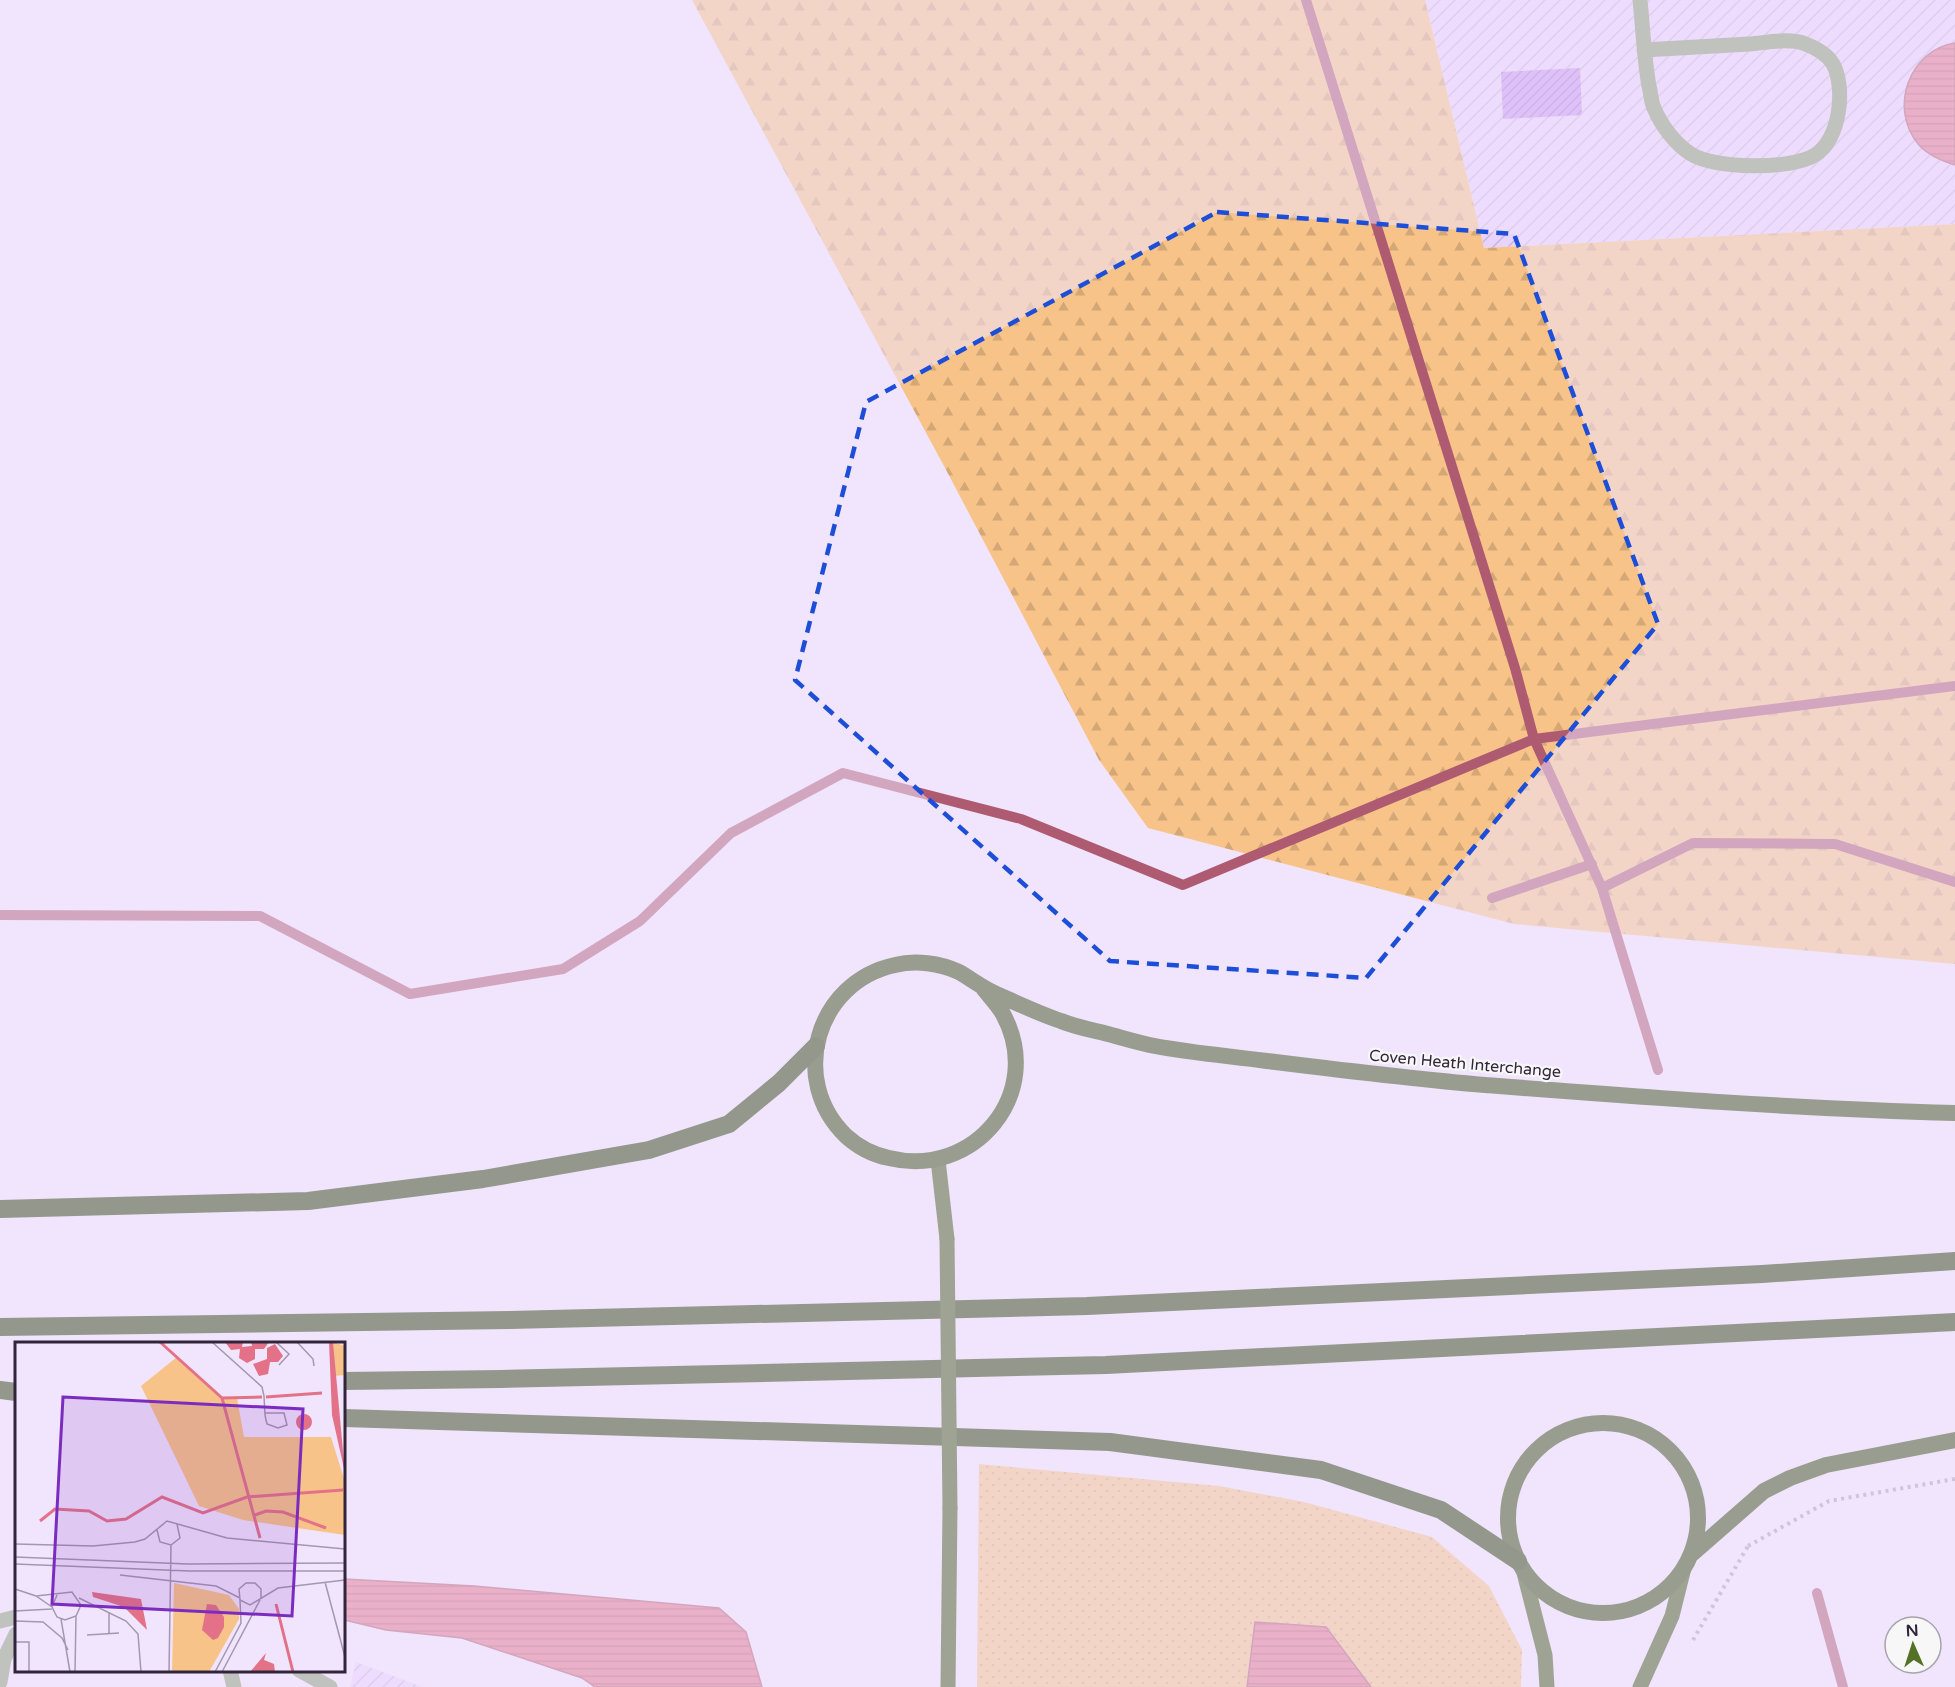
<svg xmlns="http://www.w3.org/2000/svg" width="1955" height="1687" viewBox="0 0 1955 1687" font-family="'Varela Round',sans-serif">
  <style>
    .industrial { fill: url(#industrial-furrows) }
    .grass { fill: url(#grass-dots) }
    .forest { fill: url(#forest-firs) }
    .water { fill: url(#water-rules); stroke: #ae5b71; stroke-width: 1.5 }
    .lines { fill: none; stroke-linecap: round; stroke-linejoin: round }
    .stream { stroke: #ae5b71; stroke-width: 10 }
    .building { fill: url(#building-hatch) }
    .path { stroke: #a99cb4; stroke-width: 4; stroke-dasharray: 3 4.5; stroke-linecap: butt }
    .service { stroke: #869a71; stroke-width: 15 }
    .minor { stroke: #869a71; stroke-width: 15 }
    .primary { stroke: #3a5514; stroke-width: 15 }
    .trunk { stroke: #30480a; stroke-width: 16 }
    .motorway { stroke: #253b01; stroke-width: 18 }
    .primary-bridge { stroke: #3a5514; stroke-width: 15 }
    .marked { fill: none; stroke: #1d4ed8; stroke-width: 4.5; stroke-dasharray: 12 8; stroke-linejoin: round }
    .labels { text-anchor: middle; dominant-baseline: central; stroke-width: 4.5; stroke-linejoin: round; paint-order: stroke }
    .street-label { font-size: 16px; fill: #31243b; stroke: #f7f7f7 }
    .inset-river { fill: none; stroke: #e37288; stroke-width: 3 }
    .inset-road { fill: none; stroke: #a497af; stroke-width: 1.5 }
    .view { fill: #7b2cbf; fill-opacity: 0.15; stroke: #7b2cbf; stroke-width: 3 }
    .inset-edge { fill: none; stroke: #31243b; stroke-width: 3 }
  </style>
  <defs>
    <pattern id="industrial-furrows" width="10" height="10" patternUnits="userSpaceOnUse" patternTransform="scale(1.5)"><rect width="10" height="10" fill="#e9d3fc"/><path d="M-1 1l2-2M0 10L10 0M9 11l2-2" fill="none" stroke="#c8b5d9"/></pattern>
    <pattern id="grass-dots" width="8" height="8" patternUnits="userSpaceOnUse" patternTransform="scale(1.5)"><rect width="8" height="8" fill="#f7c388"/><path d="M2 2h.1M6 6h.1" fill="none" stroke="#d4a776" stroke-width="1.8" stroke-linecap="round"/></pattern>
    <pattern id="forest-firs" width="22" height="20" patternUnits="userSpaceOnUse" patternTransform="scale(1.5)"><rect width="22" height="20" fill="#f7c388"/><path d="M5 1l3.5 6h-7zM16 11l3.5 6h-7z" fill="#d4a776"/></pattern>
    <pattern id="water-rules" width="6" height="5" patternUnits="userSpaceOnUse" patternTransform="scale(1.5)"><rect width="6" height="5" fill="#e37288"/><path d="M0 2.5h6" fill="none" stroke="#b95d70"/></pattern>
    <pattern id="building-hatch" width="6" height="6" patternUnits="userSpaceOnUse" patternTransform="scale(1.5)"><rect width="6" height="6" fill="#cb97f4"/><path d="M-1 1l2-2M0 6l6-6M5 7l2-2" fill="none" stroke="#a57bc7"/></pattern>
  </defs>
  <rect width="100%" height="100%" fill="#f1e4fd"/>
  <!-- industrial -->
  <path class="industrial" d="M1425 0H1955V224L1484 248Z
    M356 1662 422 1687H350Z"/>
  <!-- grass -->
  <path class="grass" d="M979 1464 1219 1486 1304 1502 1432 1537 1489 1586 1522 1650 1521 1687H977Z"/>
  <!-- forest -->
  <path class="forest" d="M692 0H1425L1484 248 1955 224V964L1514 924 1148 828 1099 760 944 466Z"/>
  <!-- water -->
  <path class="water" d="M1955 43V165C1942 161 1928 155 1919 145 1888 109 1909 50 1955 43Z
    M344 1579 474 1586 719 1608 746 1632 762 1687H595L582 1678 462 1638 386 1630 344 1620Z
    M1255 1622 1326 1627 1371 1687H1247Z"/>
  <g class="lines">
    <!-- stream -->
    <path class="stream" d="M1306 0 1515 668 1534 739 1602 888 1658 1070
      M1602 888 1693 843 1835 844 1955 882
      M1492 898 1592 864
      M0 915 260 916 410 994 563 969 640 921 731 833 843 773 1021 819 1183 885 1534 739 1955 686
      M1817 1593 1843 1687"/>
  </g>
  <!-- building -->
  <path class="building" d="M1580 68 1582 115 1503 119 1501 72Z"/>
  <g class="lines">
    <!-- path -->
    <path class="path" d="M1748 1546 1829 1501 1955 1479
      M1693 1640 1748 1546"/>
    <!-- service -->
    <path class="service" d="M1640 0C1643 29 1644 58 1649 86 1651 93 1651 102 1654 108 1661 125 1675 144 1691 154 1714 169 1791 170 1815 155 1840 140 1846 88 1833 64 1827 54 1814 47 1803 43 1787 38 1765 43 1749 44 1714 46 1679 48 1644 50
      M299 1670 330 1687"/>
    <!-- minor -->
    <path class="minor" d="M0 1621 16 1617
      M230 1670 234 1687
      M0 1682 4 1659 16 1634"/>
    <!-- primary -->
    <path class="primary" d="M938 1160 947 1239
      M1524 1573 1545 1655 1547 1687
      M948 1687 950 1508
      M1640 1687 1672 1616 1684 1568"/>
    <!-- trunk -->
    <path class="trunk" d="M983 988C989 996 998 1005 1003 1014 1046 1093 974 1179 889 1158 874 1155 858 1147 846 1136 788 1080 816 982 895 965 915 960 940 963 959 972 973 980 985 990 1001 996 1021 1005 1040 1014 1061 1021 1076 1027 1092 1030 1108 1034 1123 1038 1139 1043 1155 1046 1192 1053 1230 1056 1267 1061 1340 1070 1412 1079 1485 1085 1642 1097 1798 1109 1955 1113
      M1508 1518a95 95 0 1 1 190 0a95 95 0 1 1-190 0Z
      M1692 1554 1764 1491 1790 1478 1826 1465 1955 1440"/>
    <!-- motorway -->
    <path class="motorway" d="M0 1209 308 1201 483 1179 649 1150 729 1124 779 1083 816 1046
      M0 1327 510 1320 1087 1306 1762 1274 1955 1261
      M344 1381 501 1379 1106 1365 1955 1322
      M0 1390 16 1392
      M344 1418 1110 1442 1321 1470 1441 1510 1518 1561"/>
    <!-- primary-bridge -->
    <path class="primary-bridge" d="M947 1239 950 1508"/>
  </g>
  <!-- marked area -->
  <path d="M0 0H1955V1687H0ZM1217 212 1514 234 1658 624 1366 978 1110 961 795 680 866 402Z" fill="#f1e4fd" fill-opacity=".55" fill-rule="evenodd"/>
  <path class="marked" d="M1217 212 1514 234 1658 624 1366 978 1110 961 795 680 866 402Z"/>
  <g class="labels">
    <!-- street labels -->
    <g class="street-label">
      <text transform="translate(1465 1064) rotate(5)">Coven Heath Interchange</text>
    </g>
  </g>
  <!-- overview -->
  <g transform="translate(15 1342)">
    <rect width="330" height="330" fill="#f1e4fd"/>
    <path d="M159 241 214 253 224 267V277L194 330H157Z" fill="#f7c388"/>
    <path d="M318 0 330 4V33L319 34ZM162 15 207 56H222L229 95H316L330 140V193L228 178 184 164 126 44Z" fill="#f7c388"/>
    <path d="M210 0H228L227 5 237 4 236 0H254L249 7H240V17L232 21 224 16 225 7 216 8ZM314 0H318L330 131 317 73ZM260 2 268 14 263 20H255L253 32 244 34 238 22 252 17V6ZM281 80a8 8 0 1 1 16 0a8 8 0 1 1-16 0ZM77 250 126 257 132 288 109 265 78 255ZM192 262 201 263 209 275V285L203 296 198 298 187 288ZM251 311 249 318 259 322 260 330H235Z" fill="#e37288"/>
    <path class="inset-river" d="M145 0 207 56 245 196M251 55 307 51M207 56 247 55M240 173 251 169 268 170 311 186M25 179 40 167 74 169 92 179 111 177 147 155 188 171 232 155 328 148M261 262 278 330"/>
    <path class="inset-road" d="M197 0 247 45 249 54 250 73 251 78 252 82 263 86 272 83 269 71H250M261 0 274 12 264 23M282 0 298 17 299 24M142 188 145 200 156 203 165 196 162 182M0 202 78 204 120 200 130 197 152 179 212 196 330 207M0 215 173 222 330 221M0 222 175 229H330M105 233 201 244 225 256M310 240 330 315M0 247 21 254 37 265M21 254 57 250 66 263 61 274 50 278 42 275 37 265 42 253M64 256 111 279 123 292 126 330M246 256V247L240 241H231L224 247 225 258 235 263 263 246 330 238M0 269 37 267M46 277 55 330M0 279 28 280 47 296 53 308M94 291V271M72 293 104 291M0 300H14V330M60 330 61 274M154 330 156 203M200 330 226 281 225 258M207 330 245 258"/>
    <path class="view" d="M48 55 288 67 277 274 37 262Z"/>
    <rect width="330" height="330" class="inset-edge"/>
  </g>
  <!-- north arrow -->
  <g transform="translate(1913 1645) rotate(357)"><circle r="28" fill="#f7f7f7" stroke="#a8a3ac" stroke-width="1.5"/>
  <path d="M0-4.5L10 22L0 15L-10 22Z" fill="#537228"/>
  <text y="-9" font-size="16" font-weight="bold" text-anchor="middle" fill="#31243b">N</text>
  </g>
</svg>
